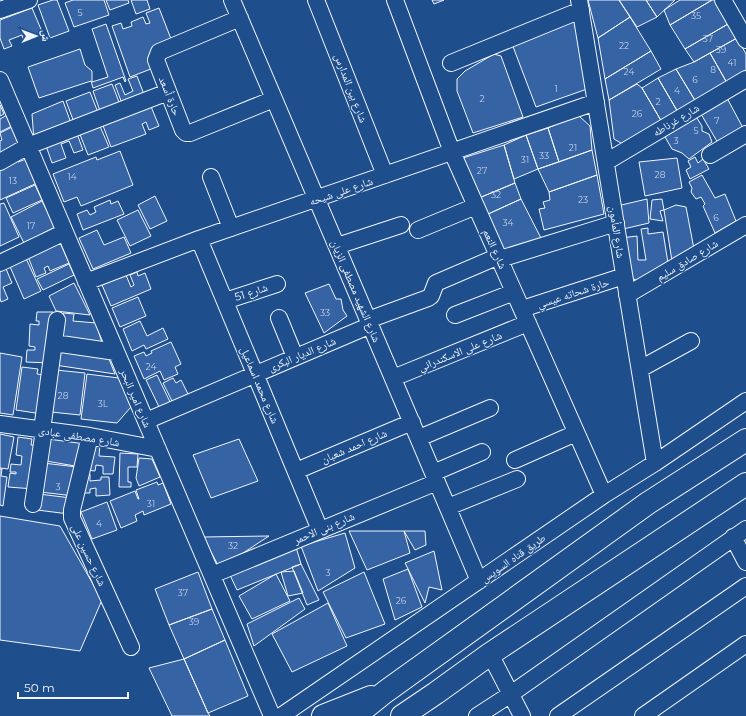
<svg xmlns="http://www.w3.org/2000/svg" width="746" height="716" viewBox="0 0 746 716" font-family="Montserrat,'Noto Naskh Arabic',sans-serif">
  <style>
    .building { fill: #3563a3; stroke: #f2f6ff }
    .lines { fill: none; stroke-linecap: round; stroke-linejoin: round }
    .minor-casing { stroke: #f2f6ff; stroke-width: 18 }
    .highway-casing { stroke: #f2f6ff; stroke-width: 24 }
    .minor { stroke: #1f4e8c; stroke-width: 16 }
    .highway { stroke: #1f4e8c; stroke-width: 22 }
    .labels { text-anchor: middle; dominant-baseline: central; stroke-width: 3; stroke-linejoin: round; paint-order: stroke }
    .number-label { font-size: 9px; fill: #c3d1e8 }
    .street-label { font-size: 11px; fill: #f2f6ff; stroke: #1f4e8c }
  </style>
  <rect width="100%" height="100%" fill="#1f4e8c"/>
  <!-- building -->
  <path class="building" d="M53 0H57L69 31 50 38 38 5Z
    M73 0H104L109 15 74 27 65 3Z
    M106 0H128L129 3 110 10Z
    M131 0H147L150 9 136 14Z
    M432 0H444L434 4Z
    M588 0H619L630 17 598 38Z
    M619 0H646L657 17 637 27Z
    M646 0H675L657 17Z
    M680 0H712L670 25 664 10Z
    M712 0H715L728 24 685 49 670 25Z
    M32 8 43 34 24 42 22 35 9 40 12 46 4 49 0 38V20Z
    M159 8 173 44 156 67 130 77 112 26 121 23 123 29 132 26 131 22 143 17 146 24 150 23 146 13Z
    M576 16 587 89 536 107 512 44Z
    M630 17 651 51 605 79 598 38Z
    M106 24 126 81 125 82 123 77 93 88 91 81 39 98 28 67 80 49 85 65 92 71V82L108 77 92 29Z
    M728 24 737 38 694 62 685 49Z
    M737 38 746 54V72L727 83 710 53Z
    M651 51 661 69 609 100 605 79Z
    M710 53 727 83 696 102 676 69 694 62Z
    M494 54 501 56 523 117 473 133 457 91V79L465 71Z
    M676 69 696 102 679 114 658 78Z
    M137 76 145 97 123 106 115 85 120 83 125 95 133 91 128 79Z
    M658 78 679 114 663 124 642 88Z
    M112 84 121 107 101 114 93 91Z
    M637 84 642 88 663 124 626 146 614 139 609 100Z
    M90 92 99 115 75 125 66 101Z
    M727 98 743 128 718 143 701 114Z
    M63 101 72 126 34 141 32 114Z
    M150 104 159 126 149 130 146 122 142 124 146 134 111 147 102 123Z
    M0 105 4 114 0 116Z
    M7 115 12 126 0 132V119Z
    M578 115 590 126 592 150 559 162 548 128Z
    M695 115 702 126V131L709 134 712 142 689 159 682 153 672 149 665 137Z
    M99 124 109 147 88 155 79 132Z
    M12 127 22 146 0 158V141L2 140 0 133Z
    M548 128 559 162 538 169 526 135Z
    M76 131 83 150 74 153 69 141 61 144 66 158 52 163 45 143Z
    M526 135 538 169 514 179 504 145Z
    M504 145 515 183 479 198 463 158Z
    M592 150 597 175 549 192 538 169Z
    M120 151 133 185 81 206 77 197 64 202 53 174 96 157 97 160Z
    M16 157 18 162 26 159 37 183 0 200V165Z
    M695 157 698 163 703 159 709 169 690 179 686 170 691 167 688 161Z
    M677 158 682 188 645 196 639 162Z
    M597 175 604 214 544 230 539 209 545 208 543 202 550 200 549 192Z
    M702 175 715 198 725 194 736 221 715 233 703 206 705 204 701 197 696 199 691 192 692 188 689 182Z
    M515 183 521 199 486 215 479 198Z
    M35 185 42 200 13 213 6 198Z
    M155 196 167 221 150 229 138 205Z
    M521 199 543 242 502 256 486 215Z
    M647 199 649 223 619 230 617 206Z
    M662 199 664 210 660 211 663 221 650 219 652 200Z
    M110 200 111 204 118 201 124 214 83 230 77 214 87 210 90 215 96 212 94 207Z
    M42 201 55 227 24 243 11 217Z
    M4 203 19 237 0 246V204Z
    M676 205 686 207 694 249 672 261 664 210Z
    M138 210 151 236 130 246 117 220Z
    M648 228V234L663 232 668 263 640 282 627 276 621 238 637 236 638 260H646L641 229Z
    M97 230 104 245 124 237 131 253 93 269 79 238Z
    M59 240 69 263 50 271 48 266 44 268 46 273 36 277 27 254Z
    M24 254 41 291 24 299 8 262Z
    M4 264 12 283 3 287 8 299 1 302 0 298V266Z
    M69 264 74 275 43 290 37 279Z
    M137 272 138 276 145 273 151 289 111 306 102 285 126 275 131 287 134 285 130 275Z
    M74 283 90 315 56 311 49 296Z
    M329 284 336 299H341L343 310 347 316 324 333 305 293Z
    M138 297 146 316 120 327 112 308Z
    M37 312H53L50 363 26 362 27 350H35V347L29 346 30 324 39 325V321H36Z
    M63 313 74 314 73 321 96 323 102 343 61 340Z
    M140 321 147 336 163 328 168 339 146 349 144 345 132 351 123 329Z
    M171 342 181 364 175 367 178 374 164 380 160 371 144 379 134 356 144 352 146 356 152 353 151 351Z
    M58 347 107 354 115 374 55 365Z
    M0 353 22 357 13 415 0 413Z
    M22 367 38 369 37 374 44 375 42 414 16 410Z
    M56 370 85 373 80 415 51 412Z
    M87 374 119 378 131 407 117 423 81 419Z
    M157 375 172 406 161 411 146 380Z
    M173 378 176 383 181 380 189 396 173 403 163 383Z
    M51 432 86 438 81 467 46 461Z
    M0 434 14 437 8 469 0 468Z
    M18 437 32 439 31 445 38 446 34 489 8 487 10 473 16 474V472H10L11 464 21 465 22 456 16 455Z
    M239 439 258 481 211 498 193 455Z
    M89 444H100L99 456 115 457 113 474H103V466L96 465 95 471 87 470Z
    M120 453 138 454 137 467H128V482H131V487H119Z
    M139 458 152 459 160 477 139 486 136 478Z
    M43 463 77 467 74 496 40 492Z
    M0 469H2L1 476 7 477 3 506 0 505Z
    M82 474H90V481L101 480V477H109L110 495 96 496V488L90 489V493H83Z
    M157 482 158 485 163 483 171 504 144 515 143 511 135 515 137 521 121 528 110 501 135 491 138 499H139L136 490Z
    M39 494 71 498 69 514 37 510Z
    M107 502 117 530 92 539 81 512Z
    M0 516 60 526 102 600 80 651 0 640Z
    M349 531H404L410 553 367 570Z
    M404 531H425L426 545 415 550Z
    M345 533 355 568 318 591 301 546Z
    M269 536 240 555 218 565 203 537Z
    M296 547 301 564 237 590 229 573Z
    M434 551 442 590 429 587 425 603 405 563Z
    M301 564 319 600 307 605 292 567Z
    M408 569 422 607 395 620 383 579Z
    M294 571 303 593 288 596 281 572Z
    M198 572 212 609 169 625 155 589Z
    M364 572 385 624 346 638 323 592Z
    M276 574 290 601 252 619 239 596Z
    M299 598 305 609 254 646 247 624Z
    M328 603 347 646 292 672 272 634Z
    M212 609 225 640 184 659 169 625Z
    M225 640 248 696 208 713 184 659Z
    M184 659 208 713 210 716H172L149 668Z"/>
  <g class="lines">
    <defs>
      <path id="minor" d="M232 0 479 581
        M316 0 385 175
        M395 0 452 152 604 495
        M579 0 655 463
        M723 0 746 40
        M0 10 29 0
        M240 18 159 52 156 60 183 130 186 133H190L274 99
        M451 63 581 10
        M0 80 272 716
        M710 155 746 134
        M0 162 28 146 168 92
        M606 162 746 79
        M211 177 231 228
        M418 230 476 206
        M199 239 320 530
        M337 246 401 225
        M500 259 616 223
        M0 263 65 232
        M86 282 199 239 596 102
        M627 295 746 225
        M225 301 277 284
        M522 309 624 276
        M455 315 514 292
        M279 318 295 357
        M368 320 428 298 431 296 436 283 499 256
        M54 343 116 352
        M640 369 691 341
        M393 378 528 323
        M146 421 371 325
        M0 424 90 436 158 449
        M42 430 57 320
        M90 436 72 510V518L131 647
        M419 438 490 408
        M515 460 576 433
        M296 471 412 422
        M433 473 482 452
        M33 504 44 430
        M448 507 517 479
        M733 537 746 562
        M212 575 437 482
        M490 654 522 716
        M281 716 604 495 655 463 746 401
        M477 716 511 694 746 529
        M558 716 746 586
        M643 716 746 644"/>
      <path id="highway" d="M323 716 371 697
        M355 716 385 692 648 503 746 440
        M402 716 436 693 490 654 746 484"/>
    </defs>
    <!-- minor casing -->
    <use href="#minor" class="minor-casing"/>
    <!-- highway casing -->
    <use href="#highway" class="highway-casing"/>
    <!-- minor -->
    <use href="#minor" class="minor"/>
    <!-- highway -->
    <use href="#highway" class="highway"/>
  </g>
  <g class="labels">
    <!-- number labels -->
    <g class="number-label">
      <text x="80" y="12">5</text>
      <text x="696" y="15">35</text>
      <text x="708" y="38">37</text>
      <text x="624" y="45">22</text>
      <text x="721" y="49">39</text>
      <text x="732" y="62">41</text>
      <text x="713" y="69">8</text>
      <text x="629" y="71">24</text>
      <text x="695" y="79">6</text>
      <text x="556" y="88">1</text>
      <text x="677" y="90">4</text>
      <text x="482" y="98">2</text>
      <text x="658" y="101">2</text>
      <text x="637" y="113">26</text>
      <text x="717" y="120">7</text>
      <text x="696" y="130">5</text>
      <text x="676" y="140">3</text>
      <text x="573" y="147">21</text>
      <text x="544" y="155">33</text>
      <text x="525" y="159">31</text>
      <text x="482" y="170">27</text>
      <text x="660" y="174">28</text>
      <text x="72" y="176">14</text>
      <text x="13" y="180">13</text>
      <text x="496" y="194">32</text>
      <text x="583" y="199">23</text>
      <text x="716" y="217">6</text>
      <text x="508" y="222">34</text>
      <text x="31" y="225">17</text>
      <text x="325" y="312">33</text>
      <text x="151" y="366">24</text>
      <text x="63" y="395">28</text>
      <text x="103" y="403">3L</text>
      <text x="58" y="486">3</text>
      <text x="151" y="503">31</text>
      <text x="99" y="523">4</text>
      <text x="233" y="545">32</text>
      <text x="328" y="572">3</text>
      <text x="183" y="592">37</text>
      <text x="401" y="600">26</text>
      <text x="194" y="621">39</text>
    </g>
    <!-- street labels -->
    <g class="street-label">
      <text transform="translate(351 88) rotate(69)">شارع بين المدارس</text>
      <text transform="translate(170 96) rotate(68)">حارة أسعد</text>
      <text transform="translate(676 120) rotate(-31)">شارع غرناطه</text>
      <text transform="translate(341 191) rotate(-19)">شارع على شيحه</text>
      <text transform="translate(617 232) rotate(81)">شارع المأمون</text>
      <text transform="translate(495 249) rotate(66)">شارع النعم</text>
      <text transform="translate(687 260) rotate(-31)">شارع صادق سليم</text>
      <text transform="translate(356 291) rotate(67)">شارع الشهيد مصطفى الزيان</text>
      <text transform="translate(251 292) rotate(-18)">شارع 51</text>
      <text transform="translate(573 293) rotate(-18)">حارة شحاته عيسي</text>
      <text transform="translate(460 351) rotate(-22)">شارع على الاسكندراني</text>
      <text transform="translate(302 354) rotate(-23)">شارع الديار البكرى</text>
      <text transform="translate(260 385) rotate(67)">شارع محمد اسماعيل</text>
      <text transform="translate(136 398) rotate(67)">شارع امير البحر</text>
      <text transform="translate(79 436) rotate(9)">شارع مصطفى عبادى</text>
      <text transform="translate(354 446) rotate(-23)">شارع احمد شعبان</text>
      <text transform="translate(324 528) rotate(-23)">شارع بنى الاحمر</text>
      <text transform="translate(89 555) rotate(65)">شارع حسين على</text>
      <text transform="translate(513 558) rotate(-35)">طريق قناه السويس</text>
    </g>
  </g>
  <!-- north arrow -->
  <g transform="translate(36 36) rotate(89)" stroke="#1f4e8c" stroke-width="3" paint-order="stroke">
  <path d="M0-3L7 15L0 10L-7 15Z" fill="#f2f6ff"/>
  <text y="-6" font-size="11" font-weight="bold" text-anchor="middle" fill="#f2f6ff">ش</text>
  </g>
  <!-- scale -->
  <path d="M18 692v6h110v-6" fill="none" stroke="#f2f6ff" stroke-width="2"/>
  <text x="24" y="692" font-size="12" fill="#f2f6ff" stroke="#1f4e8c" stroke-width="3" paint-order="stroke">50 m</text>
</svg>
